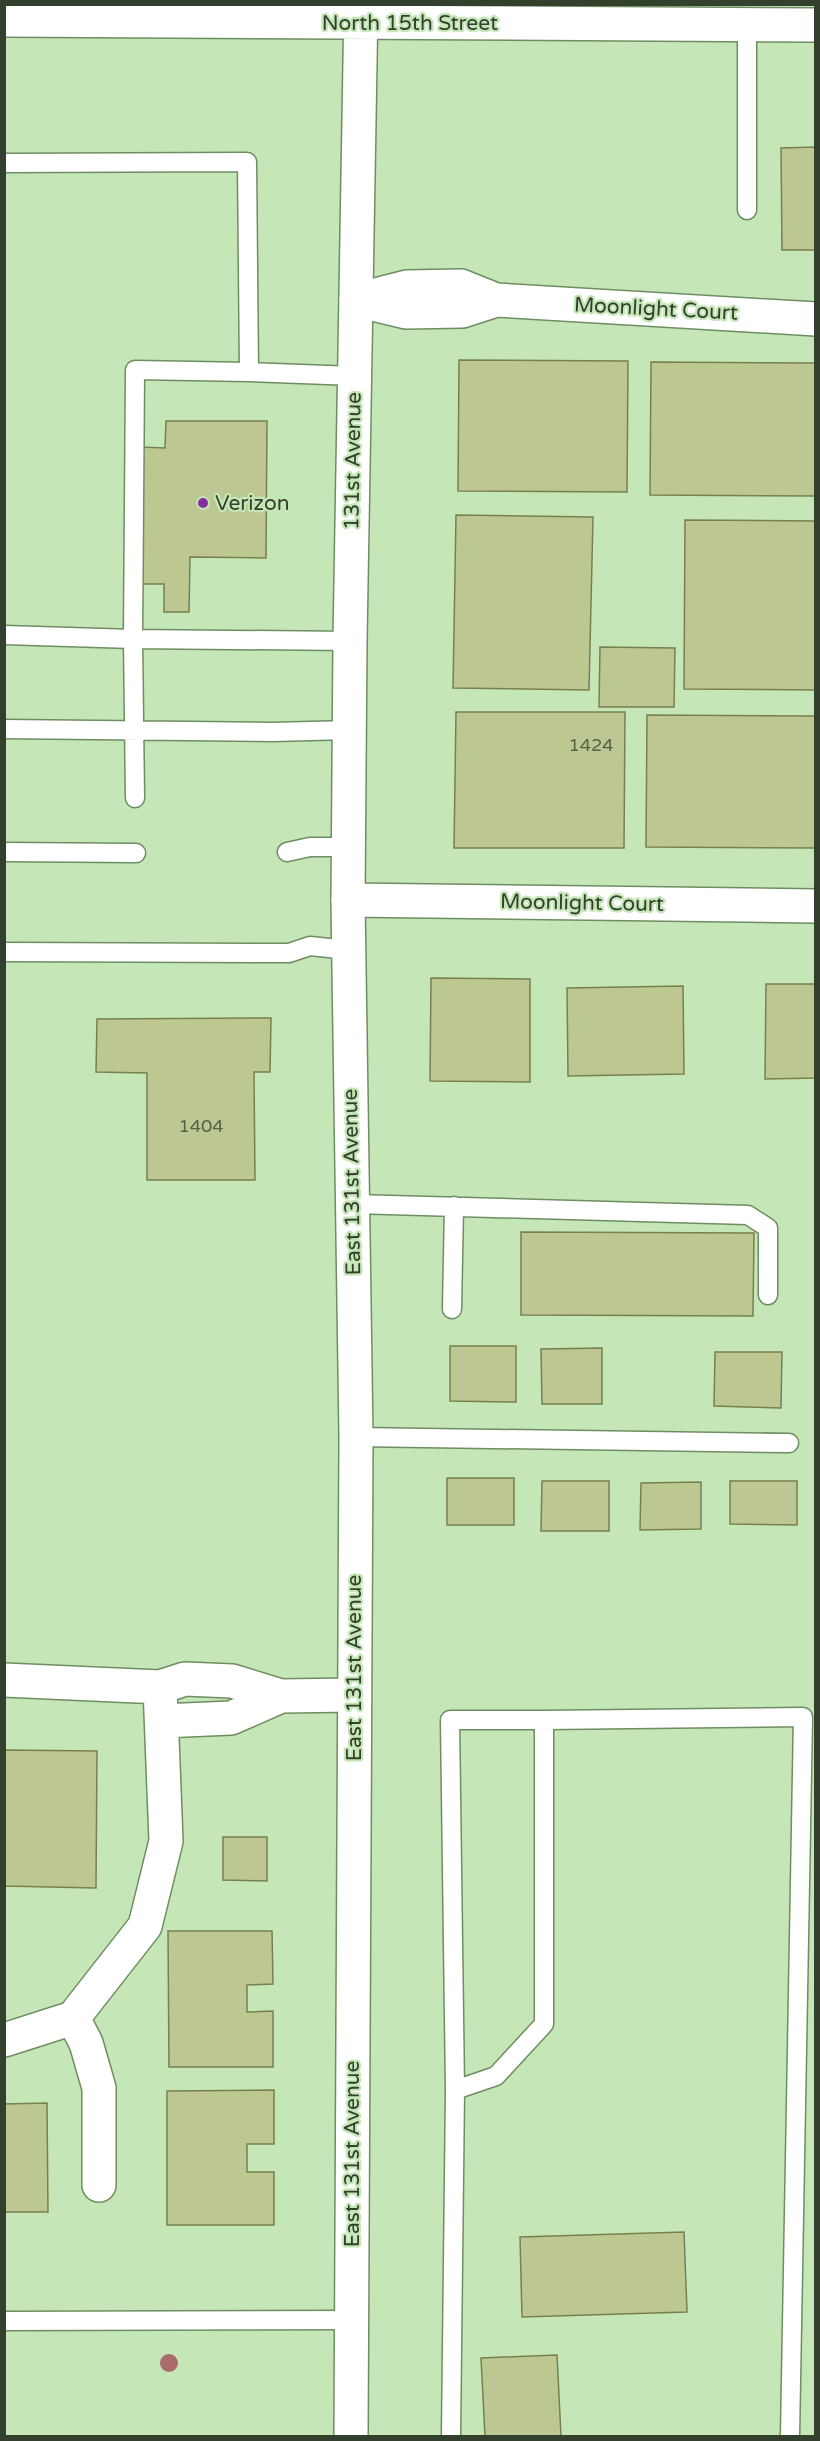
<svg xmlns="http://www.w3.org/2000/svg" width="820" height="2441" viewBox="0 0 820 2441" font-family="'Varela Round',sans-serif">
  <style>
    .building { fill: #bdc791; stroke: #78804e; stroke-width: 1.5 }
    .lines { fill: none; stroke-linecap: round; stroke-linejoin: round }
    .lane-casing { stroke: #6f8d62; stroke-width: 21 }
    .street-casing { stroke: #6f8d62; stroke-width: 36 }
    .secondary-casing { stroke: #6f8d62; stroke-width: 36 }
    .lane { stroke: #fff; stroke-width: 18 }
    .street { stroke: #fff; stroke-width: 33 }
    .secondary { stroke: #fff; stroke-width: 33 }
    .tree { fill: #a96c6b }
    .poi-dot { fill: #83309f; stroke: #c5e6b6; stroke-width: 2 }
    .labels { text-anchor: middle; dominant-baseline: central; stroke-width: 4.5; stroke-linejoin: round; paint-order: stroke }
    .number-label { font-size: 18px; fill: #566246 }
    .street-label { font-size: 21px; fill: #33402d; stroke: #c5e6b6 }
    .poi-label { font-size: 21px; fill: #33402d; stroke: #c5e6b6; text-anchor: start }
  </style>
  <rect width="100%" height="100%" fill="#c5e6b6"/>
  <!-- building -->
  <path class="building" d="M816 147V250H782L781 148Z
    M459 360 628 361 627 492 458 491Z
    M651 362 816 363V496L650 495Z
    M166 421H267L266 558 190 557 189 612H164V584H139L140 447 165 448Z
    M456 515 593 517 589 690 453 688Z
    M685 520 816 521V690L684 689Z
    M600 647 675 648 674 707H599Z
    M456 712H625L624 848H454Z
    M647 715 816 716V848L646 847Z
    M431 978 530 979V1082L430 1081Z
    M766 984H816V1078L765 1079Z
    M683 986 684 1074 568 1076 567 988Z
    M271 1018 270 1072H254L255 1180H147V1073L96 1072 97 1019Z
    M521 1232 754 1233 753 1316 521 1315Z
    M450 1346H516V1402L450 1401Z
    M602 1348V1404H542L541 1349Z
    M715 1352H782L781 1408 714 1406Z
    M447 1478H514V1525H447Z
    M542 1481H609V1531H541Z
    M730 1481H797V1525L730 1524Z
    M701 1482V1529L640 1530 641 1483Z
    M4 1750 97 1751 96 1888 4 1886Z
    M223 1837H267V1881L223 1880Z
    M168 1931H272L273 1984 247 1985V2012L273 2011V2067H169Z
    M274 2090V2144H247V2172H274V2225H167V2091Z
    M47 2103 48 2212H4V2104Z
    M684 2232 687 2312 522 2317 520 2237Z
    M557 2355 561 2436H485L481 2358Z"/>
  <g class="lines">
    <defs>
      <path id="lane" d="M747 25V210
        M4 163 247 162 249 372 135 370 133 639 350 641
        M249 372 355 376
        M4 635 133 639 135 798
        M4 729 272 732 350 730
        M4 852 136 853
        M287 852 310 847H349
        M4 952 289 953 310 946 348 950
        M353 1204 748 1215 768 1228V1295
        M452 1309 454 1206
        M356 1437 789 1443
        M455 2090 450 1720H544
        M4 2321 351 2320
        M451 2436 455 2090 496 2076 544 2024V1720L803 1717 790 2436"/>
      <path id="street" d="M496 300 462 311 406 312 356 300 407 287 461 286 496 300 816 319
        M348 900 816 906
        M4 1680 160 1687 185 1679 232 1681 281 1696 353 1695
        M162 1721 231 1718 281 1696
        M73 2018 86 2043 99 2088V2185
        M4 2040 73 2018 145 1926 166 1841 160 1687"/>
      <path id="secondary" d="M4 20 816 25
        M351 2436 356 1437 348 900 350 641 361 4"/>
    </defs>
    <!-- lane casing -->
    <use href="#lane" class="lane-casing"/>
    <!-- street casing -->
    <use href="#street" class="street-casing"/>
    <!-- secondary casing -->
    <use href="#secondary" class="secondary-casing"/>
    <!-- lane -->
    <use href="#lane" class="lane"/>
    <!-- street -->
    <use href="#street" class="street"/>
    <!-- secondary -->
    <use href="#secondary" class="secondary"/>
  </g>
  <!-- trees -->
  <circle class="tree" cx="169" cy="2363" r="9"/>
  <!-- markers -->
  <circle class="poi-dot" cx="203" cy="503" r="6"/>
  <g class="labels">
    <!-- number labels -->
    <g class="number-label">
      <text x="591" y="745">1424</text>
      <text x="201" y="1126">1404</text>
    </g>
    <!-- street labels -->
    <g class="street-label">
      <text x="410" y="23">North 15th Street</text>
      <text transform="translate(656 309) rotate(3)">Moonlight Court</text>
      <text transform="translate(353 461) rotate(-89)">131st Avenue</text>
      <text transform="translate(582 903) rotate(1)">Moonlight Court</text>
      <text transform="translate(352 1182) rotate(-91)">East 131st Avenue</text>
      <text transform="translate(354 1668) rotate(-90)">East 131st Avenue</text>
      <text transform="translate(352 2154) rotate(-90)">East 131st Avenue</text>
    </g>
    <!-- poi labels -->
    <g class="poi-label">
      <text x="215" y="503">Verizon</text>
    </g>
  </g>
  <!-- border -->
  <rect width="820" height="2441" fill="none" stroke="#33402d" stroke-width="12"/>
</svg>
